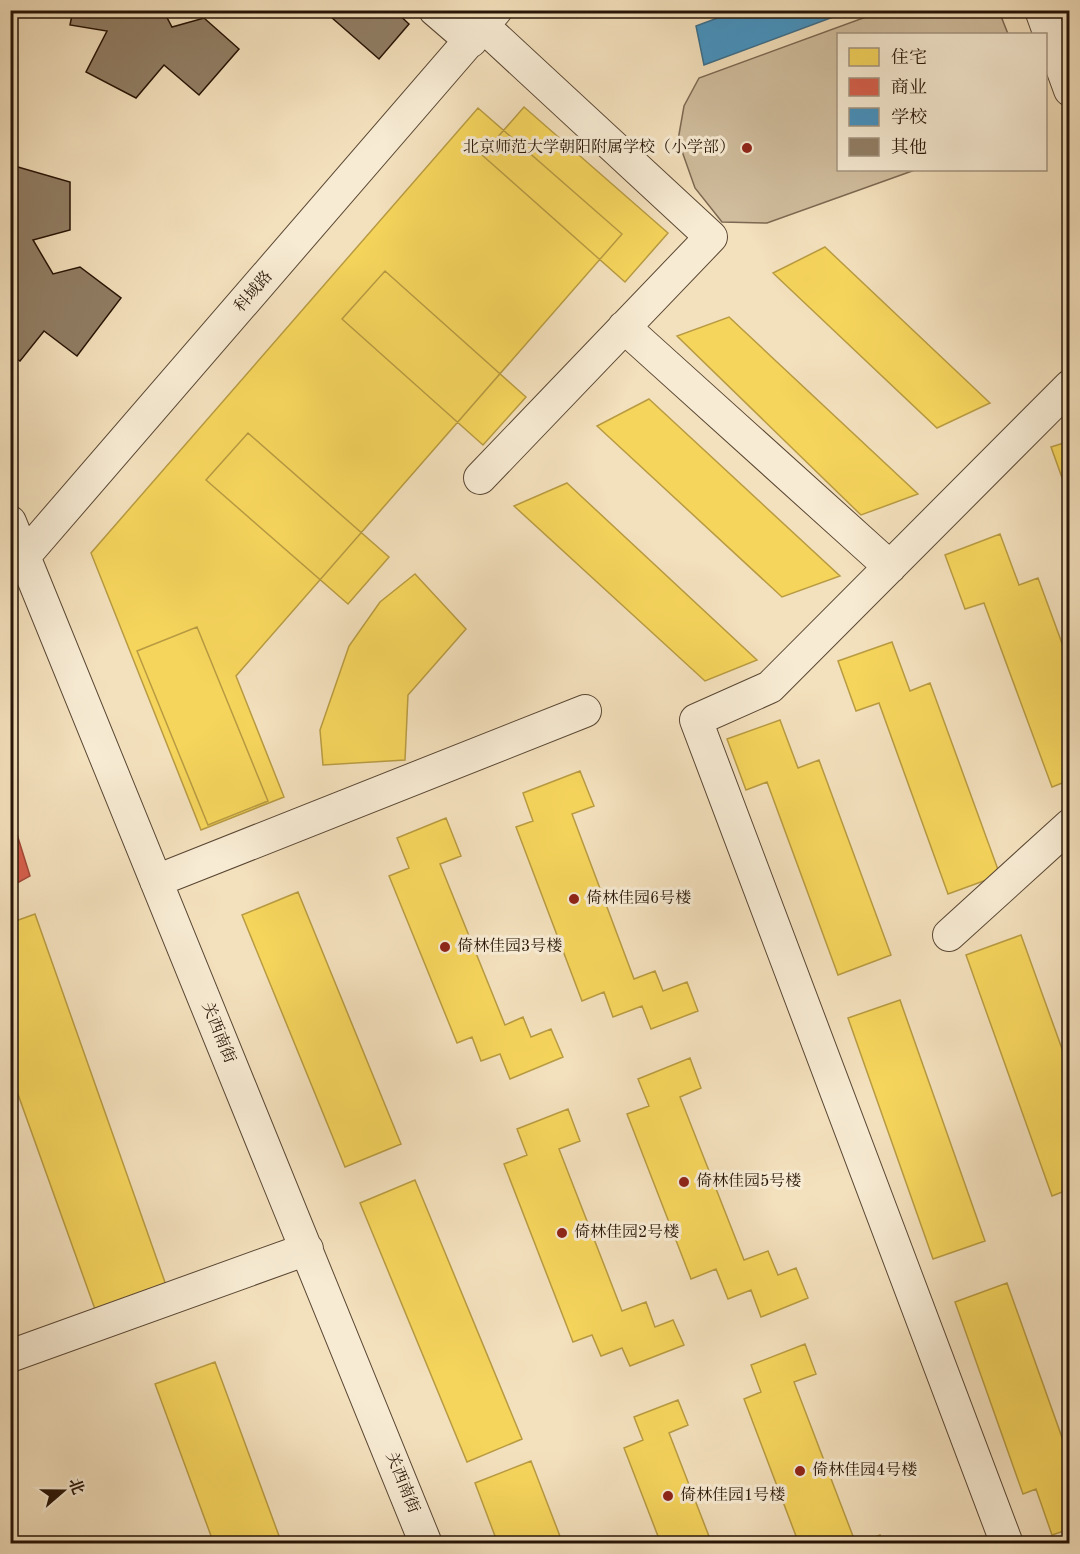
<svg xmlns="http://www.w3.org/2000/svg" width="1080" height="1554" viewBox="0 0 1080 1554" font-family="'Old Standard TT','Noto Serif SC',serif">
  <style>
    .green { fill: #d0bd9d; stroke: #7c6852; stroke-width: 1.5 }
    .homes { fill: #f6d55c; stroke: #b89b42; stroke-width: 1.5 }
    .shops { fill: #d6604d; stroke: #a24938; stroke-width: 1.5 }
    .schools { fill: #4393c3; stroke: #3b6d8a; stroke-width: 1.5 }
    .building { fill: #917e65; stroke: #271406; stroke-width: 1.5 }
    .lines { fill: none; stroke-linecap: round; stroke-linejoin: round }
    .minor-casing { stroke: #5a4734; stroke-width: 34 }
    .minor { stroke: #f7ebd3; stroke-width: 32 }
    .poi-dot { fill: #8f2418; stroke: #f7ebd3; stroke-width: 2 }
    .labels { text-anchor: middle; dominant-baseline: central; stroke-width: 6; stroke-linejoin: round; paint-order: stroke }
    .poi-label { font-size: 16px; fill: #271406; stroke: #f7ebd3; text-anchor: start }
    .street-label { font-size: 16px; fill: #271406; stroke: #f7ebd3 }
  </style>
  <rect width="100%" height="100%" fill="#f3e0bc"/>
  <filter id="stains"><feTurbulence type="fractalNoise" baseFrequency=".00333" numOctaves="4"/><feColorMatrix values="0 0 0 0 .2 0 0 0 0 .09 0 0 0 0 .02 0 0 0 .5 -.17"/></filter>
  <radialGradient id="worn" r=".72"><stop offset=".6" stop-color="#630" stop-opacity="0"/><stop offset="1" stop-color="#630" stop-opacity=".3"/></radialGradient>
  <!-- green -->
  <path class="green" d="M885 10 999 11 1008 34H838V170H915L767 223 722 222 695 188 678 140 684 106 699 78Z"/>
  <!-- homes -->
  <path class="homes" d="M524 107 668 233 625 282 482 155Z
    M478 108 622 234 236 676 284 797 201 830 91 553Z
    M825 247 990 403 937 428 773 273Z
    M385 271 526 397 483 445 342 319Z
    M729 317 918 494 861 515 677 336Z
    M649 399 840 576 782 597 597 426Z
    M248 433 389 557 348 604 206 480Z
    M1070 441V500L1051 447Z
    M567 483 757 660 705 681 514 506Z
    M1000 534 1019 585 1038 578 1070 665V780L1052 787 984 603 965 609 945 555Z
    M415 574 466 629 408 695 405 760 323 765 320 730 349 646 380 602Z
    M197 627 268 801 208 825 137 651Z
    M892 642 910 691 930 683 1000 875 948 894 879 703 856 711 838 661Z
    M780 720 798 768 819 760 891 955 838 975 767 782 746 790 727 739Z
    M580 771 594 806 572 814 634 979 655 971 663 991 687 982 698 1011 651 1029 642 1006 613 1017 604 992 582 1001 516 827 533 821 523 793Z
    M446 818 461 856 440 864 505 1025 523 1017 531 1037 551 1029 563 1057 510 1079 500 1054 481 1061 472 1037 457 1043 389 876 409 868 397 838Z
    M298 892 401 1144 345 1167 242 915Z
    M35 914 167 1288 96 1312 10 1072V923Z
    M1021 935 1070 1071V1189L1052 1196 966 955Z
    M900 1000 985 1241 933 1259 848 1018Z
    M690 1058 701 1088 680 1097 744 1260 768 1251 778 1275 796 1268 808 1298 761 1317 751 1290 728 1299 716 1269 691 1279 627 1114 649 1106 638 1079Z
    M568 1109 580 1141 559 1149 622 1311 646 1302 655 1327 673 1320 684 1345 630 1366 622 1348 601 1356 592 1335 573 1342 504 1164 527 1155 517 1129Z
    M415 1180 522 1439 467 1462 360 1203Z
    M1007 1283 1070 1460V1529L1052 1535 1036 1489 1023 1494 955 1302Z
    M805 1344 816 1374 794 1382 856 1544H799L744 1399 761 1392 751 1365Z
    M215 1362 282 1544H214L155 1384Z
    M678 1400 688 1425 669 1433 712 1544H661L624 1448 643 1440 634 1417Z
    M531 1461 563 1544H498L475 1483Z
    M880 1535 883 1544H859Z"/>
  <!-- shops -->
  <path class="shops" d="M10 812 30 876 10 887Z"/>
  <!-- schools -->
  <path class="schools" d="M739 10H852L704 65 696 26Z"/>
  <!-- building -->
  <path class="building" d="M73 10H163L172 27 204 18 239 49 199 95 164 65 136 98 86 72 107 31 70 25Z
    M323 10H394L409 24 379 59Z
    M11 165 70 182V230L33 240 53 274 80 267 121 298 77 356 44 331 20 361 10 354Z"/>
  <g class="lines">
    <defs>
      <path id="minor" d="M435 10 471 41
        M1041 10 1070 90
        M624 327 890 567
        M480 478 711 237 483 26
        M10 522 426 1544
        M14 568 496 10
        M156 881 585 711
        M949 935 1070 825
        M10 1356 307 1249
        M1007 1544 696 720 770 687 1070 386"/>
    </defs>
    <!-- minor casing -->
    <use href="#minor" class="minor-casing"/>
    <!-- minor -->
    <use href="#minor" class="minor"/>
  </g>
  <!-- markers -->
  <g class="poi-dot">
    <circle cx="747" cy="148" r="6"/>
    <circle cx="574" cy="899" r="6"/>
    <circle cx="445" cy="947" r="6"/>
    <circle cx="684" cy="1182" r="6"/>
    <circle cx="562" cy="1233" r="6"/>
    <circle cx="800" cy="1471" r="6"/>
    <circle cx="668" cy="1496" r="6"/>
  </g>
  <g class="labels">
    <!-- poi labels -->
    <g class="poi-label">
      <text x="735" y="148" text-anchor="end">北京师范大学朝阳附属学校（小学部）</text>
      <text x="586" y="899">倚林佳园6号楼</text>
      <text x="457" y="947">倚林佳园3号楼</text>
      <text x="696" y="1182">倚林佳园5号楼</text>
      <text x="574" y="1233">倚林佳园2号楼</text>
      <text x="812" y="1471">倚林佳园4号楼</text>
      <text x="680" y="1496">倚林佳园1号楼</text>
    </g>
    <!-- street labels -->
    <g class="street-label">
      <text transform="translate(254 292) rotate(-49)">科域路</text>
      <text transform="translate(218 1033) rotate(68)">关西南街</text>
      <text transform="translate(402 1483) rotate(68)">关西南街</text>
    </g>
  </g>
  <!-- margin -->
  <rect width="1080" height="1554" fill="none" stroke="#f3e0bc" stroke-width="36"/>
  <rect x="12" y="12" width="1056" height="1530" fill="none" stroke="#271406" stroke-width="3"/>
  <rect x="18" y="18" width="1044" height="1518" fill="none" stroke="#271406" stroke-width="1.5"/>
  <!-- legend -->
  <rect x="837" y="33" width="210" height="138" fill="#f7ebd3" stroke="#a49581" stroke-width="1.5"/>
  <rect x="849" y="48" width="30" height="18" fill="#f6d55c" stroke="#a49581" stroke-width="1.5"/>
  <text x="891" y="63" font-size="18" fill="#271406">住宅</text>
  <rect x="849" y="78" width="30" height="18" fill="#d6604d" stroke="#a49581" stroke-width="1.5"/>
  <text x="891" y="93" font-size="18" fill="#271406">商业</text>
  <rect x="849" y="108" width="30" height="18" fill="#4393c3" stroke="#a49581" stroke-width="1.5"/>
  <text x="891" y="123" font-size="18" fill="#271406">学校</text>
  <rect x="849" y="138" width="30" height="18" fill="#917e65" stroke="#a49581" stroke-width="1.5"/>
  <text x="891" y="153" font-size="18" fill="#271406">其他</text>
  <!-- north arrow -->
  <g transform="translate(63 1491) rotate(70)" stroke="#f7ebd3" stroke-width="4.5" paint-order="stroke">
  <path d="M0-4.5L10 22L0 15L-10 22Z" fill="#271406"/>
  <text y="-9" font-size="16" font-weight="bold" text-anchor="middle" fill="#271406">北</text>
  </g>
  <rect width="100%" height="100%" filter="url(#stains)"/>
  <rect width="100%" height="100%" fill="url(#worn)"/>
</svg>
